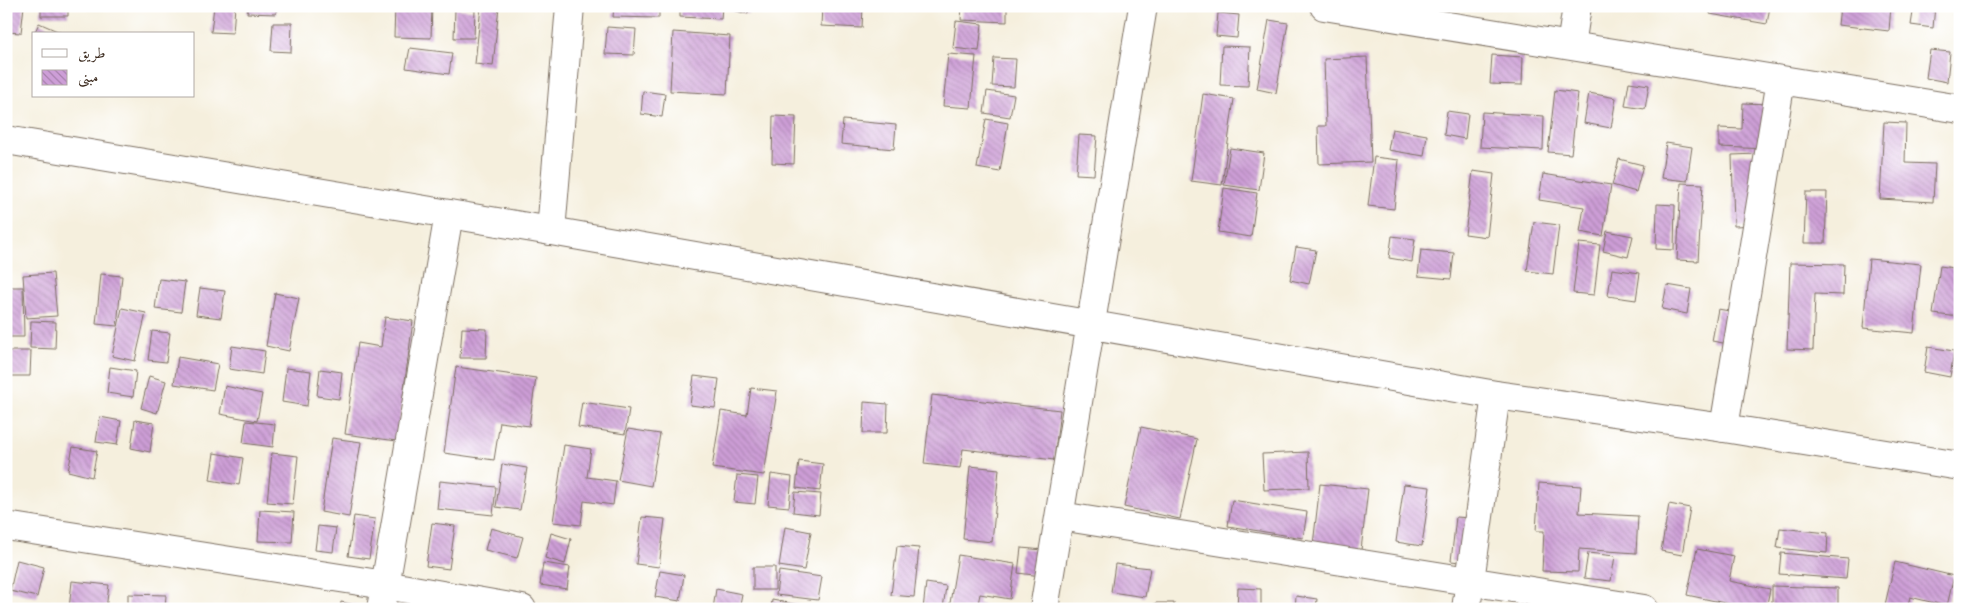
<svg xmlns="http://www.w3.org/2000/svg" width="1966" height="615" viewBox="0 0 1966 615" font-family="'IM FELL Double Pica',Amiri,serif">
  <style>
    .building { fill: url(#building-back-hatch) }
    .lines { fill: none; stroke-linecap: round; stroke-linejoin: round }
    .minor-casing { stroke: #7c6f61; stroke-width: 30 }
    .tertiary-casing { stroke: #7c6f61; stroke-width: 30 }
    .minor { stroke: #fff; stroke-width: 28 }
    .tertiary { stroke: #fff; stroke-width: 28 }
  </style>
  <defs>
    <pattern id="building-back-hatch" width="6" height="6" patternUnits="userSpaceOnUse" patternTransform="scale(1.25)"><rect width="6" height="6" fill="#cd9ed7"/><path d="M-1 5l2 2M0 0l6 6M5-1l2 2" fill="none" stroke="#a881ae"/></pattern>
  </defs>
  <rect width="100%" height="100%" fill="#fff"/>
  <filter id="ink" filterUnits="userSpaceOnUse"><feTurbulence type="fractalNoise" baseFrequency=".02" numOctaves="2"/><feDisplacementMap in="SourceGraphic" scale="10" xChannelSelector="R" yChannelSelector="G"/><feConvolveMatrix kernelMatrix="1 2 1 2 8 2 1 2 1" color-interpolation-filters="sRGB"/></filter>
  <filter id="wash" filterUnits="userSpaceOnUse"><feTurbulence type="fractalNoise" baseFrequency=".0096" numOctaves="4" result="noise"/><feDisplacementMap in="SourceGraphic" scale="20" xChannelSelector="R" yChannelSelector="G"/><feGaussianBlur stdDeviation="1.12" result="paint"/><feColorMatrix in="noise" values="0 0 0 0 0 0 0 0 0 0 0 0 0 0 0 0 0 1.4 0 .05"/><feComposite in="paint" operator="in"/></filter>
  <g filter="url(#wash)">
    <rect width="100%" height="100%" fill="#f5efdd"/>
    <g id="blocks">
      <!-- building -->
      <path class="building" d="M6 6H24L21 33 6 32Z
        M41 6H68V16H41Z
        M214 6H235L233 33 211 32Z
        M248 6H276V14L247 13Z
        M395 6H432L431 38 394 37Z
        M481 6H499L493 66 475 64Z
        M614 6H659V18L613 17Z
        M680 6H722L721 19 680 17Z
        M724 6H749L748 14 724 8Z
        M795 6H815V11L794 9Z
        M822 6H863L862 28 821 26Z
        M962 6H1007V22L961 20Z
        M1525 6H1539L1538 9Z
        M1711 6H1770L1767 24 1710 14Z
        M1840 6H1891L1889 31 1838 25Z
        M1914 6H1935L1933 28 1911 25Z
        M455 9 475 10 474 38H454Z
        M1218 13 1239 15 1237 38 1216 36Z
        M1269 20 1288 23 1276 93 1257 89Z
        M956 21 982 24 979 51 953 48Z
        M39 23 64 34H34Z
        M273 23H292L291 52 271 51Z
        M607 27 636 29 634 55 605 54Z
        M673 32 730 36 727 94 670 91Z
        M1222 46 1250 47 1248 86 1220 85Z
        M410 48 452 53 449 74 406 68Z
        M1930 50 1950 52 1947 82 1926 78Z
        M948 54 976 56 971 108 943 106Z
        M1492 55 1523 57 1522 85 1490 84Z
        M1367 57 1371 162 1319 164 1318 126H1326L1324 59Z
        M994 58 1016 59 1014 87 992 86Z
        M1629 82 1649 85 1645 109 1625 106Z
        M1555 90 1578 93 1571 154 1548 152Z
        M643 91 665 94 662 117 641 114Z
        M987 91 1014 95 1010 117 984 113Z
        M1589 93 1616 98 1611 128 1584 123Z
        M1203 94 1234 99 1222 185 1191 181Z
        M1743 103 1770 104 1768 149 1719 147V128L1742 129Z
        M1447 111 1468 114 1465 139 1444 135Z
        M1482 112 1544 116 1543 150 1480 147Z
        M773 116 796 117 794 164 772 163Z
        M986 119 1008 123 1000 172 977 168Z
        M843 120 896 125 894 149 841 144Z
        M1884 122 1906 123 1905 163 1935 164 1933 202 1880 199Z
        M1392 129 1427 135 1424 156 1388 150Z
        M1079 135 1097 136 1094 175 1076 174Z
        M1666 143 1692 147 1687 181 1661 178Z
        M1230 148 1264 153 1259 190 1224 185Z
        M1757 154 1759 225 1734 226 1732 155Z
        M1374 157 1399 160 1394 209 1368 206Z
        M1619 159 1643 165 1636 192 1612 185Z
        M1473 171 1494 174 1487 237 1465 234Z
        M1543 174 1611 185 1603 236 1580 232 1584 207 1539 200Z
        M1681 183 1703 184 1698 261 1677 260Z
        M1224 188 1257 193 1251 237 1218 232Z
        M1806 192H1827L1825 243H1804Z
        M1657 204 1675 205 1674 250 1656 249Z
        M1534 222 1559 225 1553 274 1527 271Z
        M1607 231 1633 236 1628 257 1603 251Z
        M1392 236 1415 239 1412 262 1389 258Z
        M1579 243 1600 245 1594 295 1573 293Z
        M1296 247 1316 250 1309 284 1290 280Z
        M1421 250 1454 253 1451 279 1418 276Z
        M6 259H9L7 275H6Z
        M1869 259 1921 264 1914 333 1863 328Z
        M1790 263 1844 264 1843 295 1815 294 1813 350 1787 349Z
        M1940 266 1960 269V317L1933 314Z
        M1612 269 1640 273 1636 300 1608 296Z
        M53 273 57 316 26 318 23 275Z
        M101 274 122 276 117 326 96 324Z
        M159 279 185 282 181 312 155 309Z
        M1667 285 1691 289 1687 314 1662 309Z
        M6 287H23L24 337H6Z
        M200 288 225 291 221 318 196 315Z
        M275 293 299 298 289 351 266 346Z
        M122 308 146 313 135 361 112 356Z
        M1718 309 1741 313 1734 345 1712 341Z
        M385 317 413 321 397 441 345 434 358 343 381 347Z
        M31 321 56 322 55 349 30 348Z
        M462 328 487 329 486 358H460Z
        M152 331 170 333 166 362 148 360Z
        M232 346 265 351 262 374 229 369Z
        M1928 347 1954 351 1950 377 1924 372Z
        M6 351H31L30 376H6Z
        M178 357 218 364 213 390 174 384Z
        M110 367 136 371 133 397 107 393Z
        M456 367 536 378 529 426 500 422 494 460 444 453Z
        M286 368 311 371 307 406 282 402Z
        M320 369 342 372 339 399 317 396Z
        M149 376 166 381 157 413 141 408Z
        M694 376 719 379 715 408 690 405Z
        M225 386 262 394 257 421 220 414Z
        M751 388 777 391 764 475 712 468 721 411 747 415Z
        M932 395 1060 410 1054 460 963 449 960 468 924 464Z
        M582 402 629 409 625 434 578 427Z
        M864 402 888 404 887 433H863Z
        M100 417 121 421 117 445 96 442Z
        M135 420 154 423 150 452 131 448Z
        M246 421 275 424 273 447 243 443Z
        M1141 427 1197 439 1180 519 1124 507Z
        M628 429 660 434 651 486 618 480Z
        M332 438 361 442 349 517 321 512Z
        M564 445 591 449 587 477 616 481 613 505 584 501 581 525 553 522Z
        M73 447 97 451 92 477 68 471Z
        M1308 452 1309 488 1264 490 1262 454Z
        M214 453 243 458 239 485 210 480Z
        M272 453 298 456 293 504 267 502Z
        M799 461 823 464 820 491 796 488Z
        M502 464 527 468 520 510 496 507Z
        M970 466 999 469 992 542 963 539Z
        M771 474 792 477 789 507 768 505Z
        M737 475 758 477 755 504 734 502Z
        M440 481 496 487 493 515 437 509Z
        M1539 483 1581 486 1579 513 1638 516 1636 553 1579 549 1578 572 1542 571 1544 531H1536Z
        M1320 484 1368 489 1361 550 1313 545Z
        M1404 484 1430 487 1422 546 1396 542Z
        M795 492 821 494 819 515 793 512Z
        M1232 500 1307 512 1303 538 1228 526Z
        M1669 504 1690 508 1682 555 1661 551Z
        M260 510 294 512 292 542 258 541Z
        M354 516 375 519 369 559 348 556Z
        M642 517 665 519 659 567 636 564Z
        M1456 517 1483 519 1477 564 1451 561Z
        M432 523 455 526 449 569 426 566Z
        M318 526 336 528 333 552 315 550Z
        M785 527 811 532 804 570 779 566Z
        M491 528 523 537 517 558 485 550Z
        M1780 528 1828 533 1827 553 1777 548Z
        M551 533 571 539 565 564 545 558Z
        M897 546 919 548 914 597 891 595Z
        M1021 548 1044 550 1041 576 1018 573Z
        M1697 549 1734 556 1729 581 1770 589 1766 609H1753L1687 595Z
        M1588 553 1615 556 1611 581 1584 578Z
        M1781 553 1848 559 1846 579 1779 574Z
        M958 555 1015 564 1010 599 980 594 978 604 1003 609H949Z
        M17 560 44 567 37 597 10 591Z
        M1895 562 1954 576 1947 606 1910 597 1907 609H1884Z
        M543 563 570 567 567 589 540 585Z
        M1115 564 1150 568 1145 597 1111 592Z
        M753 567H775V590H753Z
        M660 571 684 575 680 601 655 597Z
        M779 571 822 577 818 600 776 595Z
        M72 581 109 585 106 609H69Z
        M926 583 946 586 943 609H923Z
        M1772 586 1838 588V609H1772Z
        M1238 588 1261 589V609H1237Z
        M716 589 742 594 739 609H713Z
        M128 594 166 595 165 609H128Z
        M1296 596 1317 599 1316 609H1295Z
        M772 600 805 606 804 609H771Z
        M341 602 369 608V609H340Z
        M1155 603H1174V609H1155Z"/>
    </g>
  </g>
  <g filter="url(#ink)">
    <use href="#blocks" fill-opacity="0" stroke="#7c6f61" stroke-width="1"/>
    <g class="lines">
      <defs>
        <path id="minor" d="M1324 6 1960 109
          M1571 46 1577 6
          M551 231 570 6
          M1724 428 1781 80
          M1060 516 1644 609
          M6 526 385 585 522 609
          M381 609 449 214
          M1466 609 1496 395"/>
        <path id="tertiary" d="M6 140 551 231 1496 395 1724 428 1960 466
          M1044 609 1143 6"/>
      </defs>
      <!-- minor casing -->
      <use href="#minor" class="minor-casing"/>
      <!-- tertiary casing -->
      <use href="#tertiary" class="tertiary-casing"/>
      <!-- minor -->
      <use href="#minor" class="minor"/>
      <!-- tertiary -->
      <use href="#tertiary" class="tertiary"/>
    </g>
  </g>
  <!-- margin -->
  <rect width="1966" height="615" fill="none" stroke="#fff" stroke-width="25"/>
  <!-- legend -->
  <rect x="32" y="32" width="162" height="65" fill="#ffffff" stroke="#b1aaa5"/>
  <rect x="42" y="49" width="25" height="8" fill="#ffffff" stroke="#b1aaa5"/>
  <text x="78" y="58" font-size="15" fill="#3b2a1e">طريق</text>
  <rect x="42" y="70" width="25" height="15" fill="url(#building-back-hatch)" stroke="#b1aaa5"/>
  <text x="78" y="82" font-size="15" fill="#3b2a1e">مبنى</text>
</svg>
